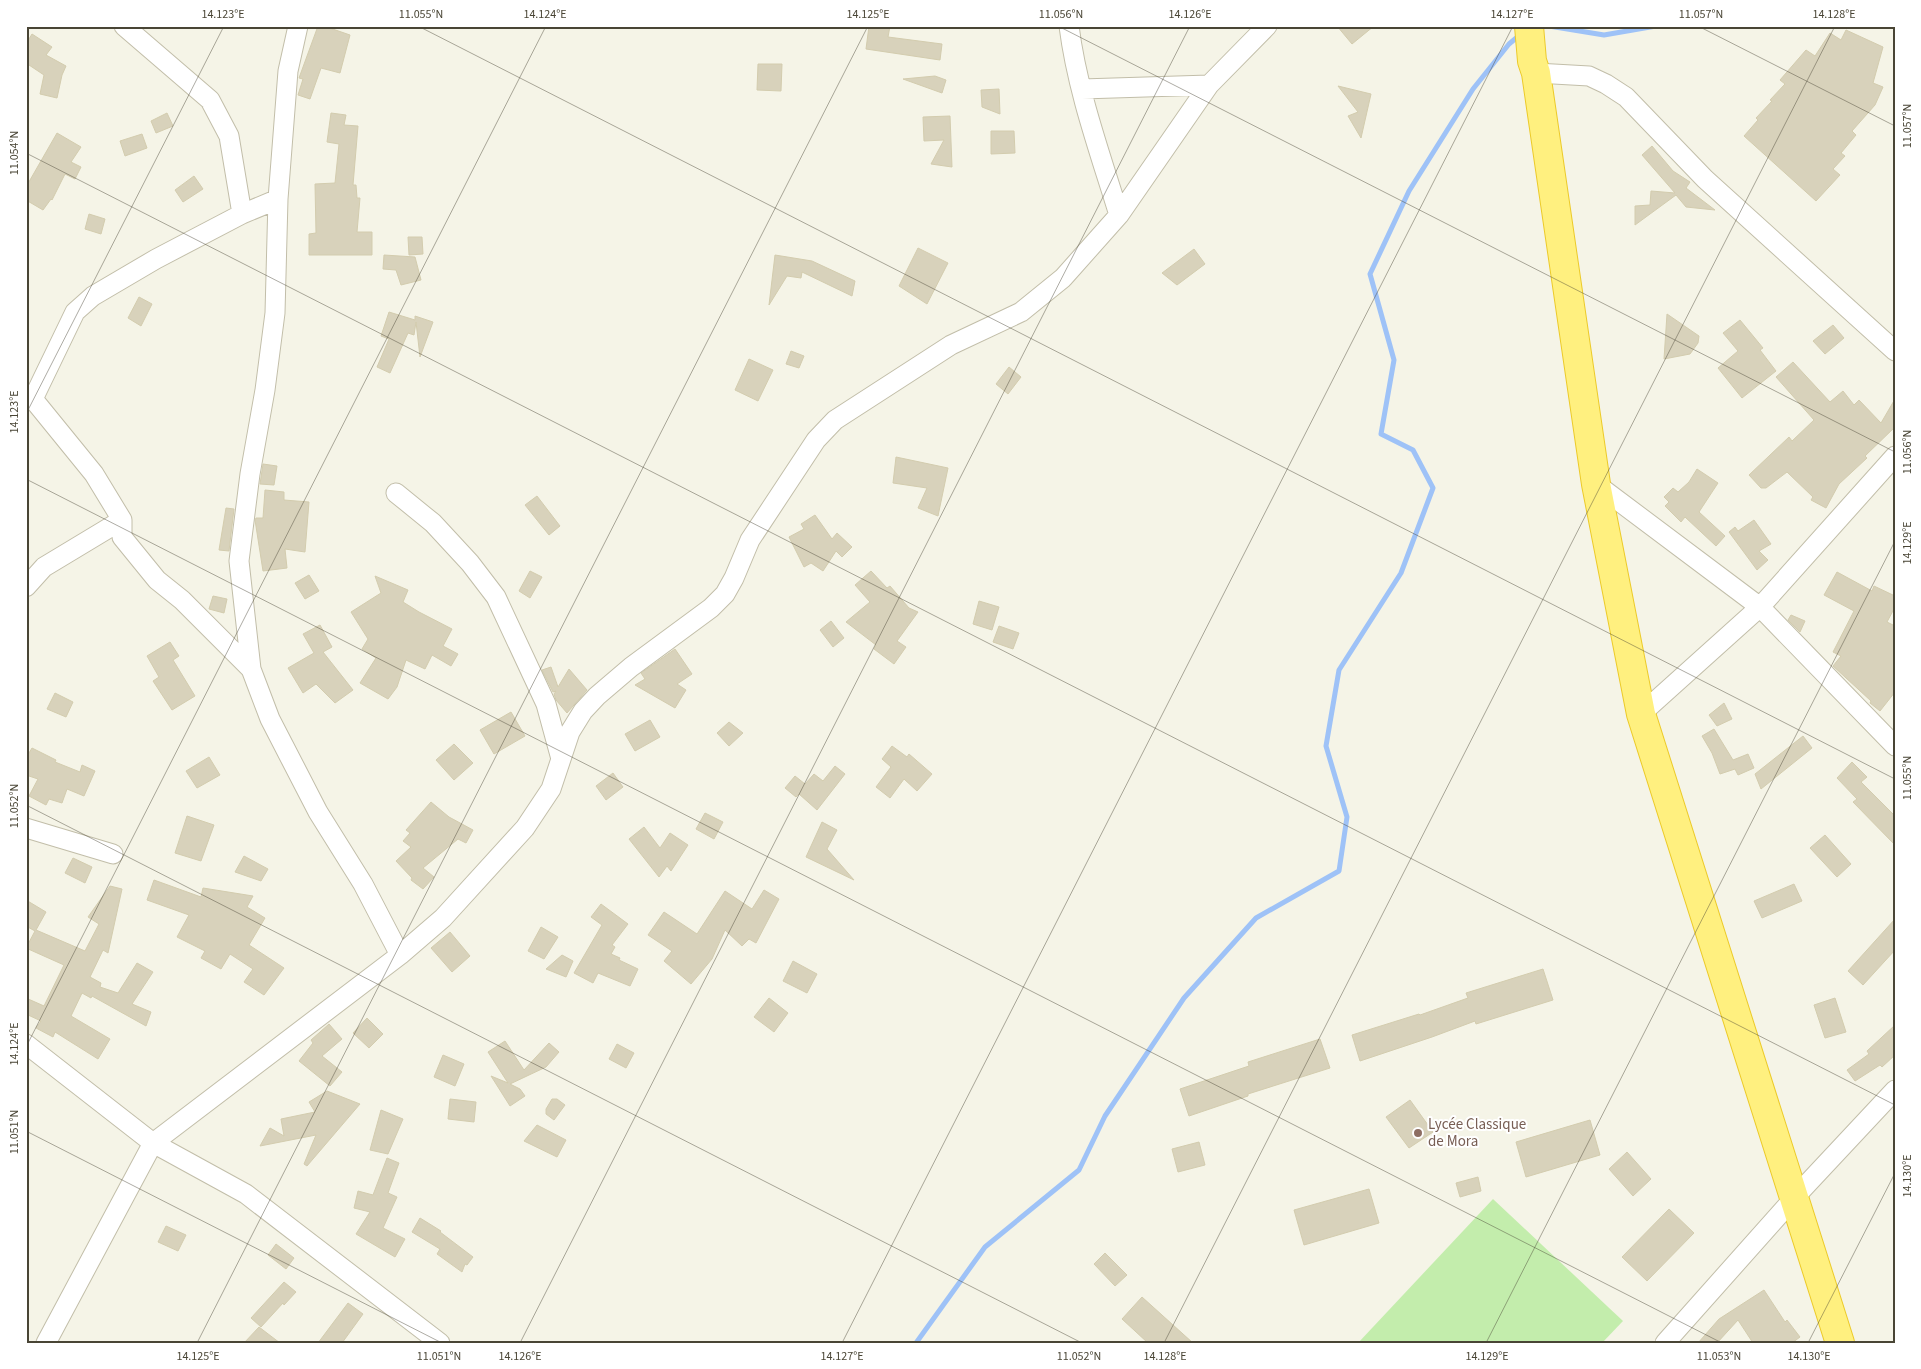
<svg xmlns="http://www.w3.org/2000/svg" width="1921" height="1369" viewBox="0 0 1921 1369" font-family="'Source Sans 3',sans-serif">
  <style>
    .green { fill: #c3edac }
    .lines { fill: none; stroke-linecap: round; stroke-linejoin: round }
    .stream { stroke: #9ec2f7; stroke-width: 5 }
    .building { fill: #d8d2bb; stroke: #d3ccae }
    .minor-casing { stroke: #c2bea9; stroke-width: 21 }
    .trunk-casing { stroke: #ecca2a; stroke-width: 30 }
    .minor { stroke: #fff; stroke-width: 19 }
    .trunk { stroke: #fff07f; stroke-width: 28 }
    .ticks { fill: none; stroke: #494535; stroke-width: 1; stroke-opacity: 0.45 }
    .education-dot { fill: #8d6e63; stroke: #fff; stroke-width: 2 }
    .labels { text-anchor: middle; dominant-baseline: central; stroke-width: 4; stroke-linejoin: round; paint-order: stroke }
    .education-label { font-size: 15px; fill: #785e54; stroke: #fff; text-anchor: start }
    .neatline { fill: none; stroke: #494535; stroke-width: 2 }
    .ticks-label { font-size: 12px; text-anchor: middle; fill: #494535 }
  </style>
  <rect width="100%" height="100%" fill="#f5f4e7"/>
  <!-- green -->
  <path class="green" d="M1493 1199 1623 1321 1602 1343H1358Z"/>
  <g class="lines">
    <!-- stream -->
    <path class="stream" d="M1549 26 1604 35 1656 26
      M916 1343 985 1247 1079 1170 1105 1116 1184 998 1256 918 1339 871 1347 817 1326 746 1339 670 1401 573 1433 488 1413 450 1381 434 1394 360 1370 274 1409 191 1473 89 1509 44 1521 34"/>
  </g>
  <!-- building -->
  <path class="building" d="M318 26H324L350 35 340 73 321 68 310 99 298 95 303 79 299 78Z
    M869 26H890L888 37 942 44 940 60 866 49Z
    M1337 26H1374L1352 44Z
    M1846 30 1883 47 1873 83 1883 87 1875 105 1852 131 1856 135 1841 153 1845 156 1833 169 1840 175 1816 201 1744 136 1758 120 1756 118 1772 101 1770 100 1785 84 1780 80 1806 50 1815 56 1830 33 1841 40Z
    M32 34 52 47 46 55 66 66 62 75 57 98 40 94 44 75 26 63V44Z
    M758 64H782L781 91 757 90Z
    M935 76 946 80 942 93 903 79Z
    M1338 86 1371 94 1361 138 1348 116 1358 112Z
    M999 89 1000 114 982 107 981 90Z
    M167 113 173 126 156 133 151 121Z
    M331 113 346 115 344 125 358 126 353 185H356L357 198H360L357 232H372V255H309V234L316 233 315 184 335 183 339 144 327 142Z
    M950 116 952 167 931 164 944 140 924 141 923 117Z
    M991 131H1014L1015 153 991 154Z
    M57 133 81 147 71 162 81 167 75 179 65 174 52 200 51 199 43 210 26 200V187Z
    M142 134 147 148 125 156 120 141Z
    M1652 146 1673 171 1690 182 1686 188 1715 210 1686 207 1676 195 1635 225V206L1650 205 1651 191 1675 193 1642 155Z
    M194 176 203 189 183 202 175 190Z
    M89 214 105 219 101 234 85 229Z
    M408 237H422L423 254 409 255Z
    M918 248 948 263 927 304 899 286Z
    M1194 249 1205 264 1177 285 1162 273Z
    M384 255 415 257 421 280 401 285 396 270 383 269Z
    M775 255 812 261 855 281 852 296 802 272 801 278 787 276 769 305Z
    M139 297 152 304 141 326 128 318Z
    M389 312 415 320V316L433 322 420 357 416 322 414 335 408 333 390 373 377 367 389 339 381 336Z
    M1667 314 1699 336 1698 343 1690 354 1664 359Z
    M1740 320 1763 348 1760 350 1776 371 1742 398 1718 368 1738 351 1723 333Z
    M1833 325 1844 338 1825 354 1813 341Z
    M791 351 804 356 799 368 786 364Z
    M749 359 773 370 758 401 735 390Z
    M1793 362 1830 402 1843 391 1854 405 1859 400 1881 423 1895 399V427L1865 456 1867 458 1839 484 1826 508 1811 500 1813 497 1787 472 1766 488H1761L1749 475 1789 437 1792 441 1814 420 1776 377Z
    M1009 367 1021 377 1008 394 996 384Z
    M896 457 948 468 938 516 918 508 927 488 893 483Z
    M263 464 277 466 274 485 260 484Z
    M1697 469 1718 483 1699 512 1725 536 1716 546 1685 517 1681 522 1665 506 1669 502 1664 497 1673 488 1678 492 1689 482Z
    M265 490 284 492V500L309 502 305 552 285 549 287 568 263 571 255 520 256 518H263Z
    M537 496 560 526 549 535 525 505Z
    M226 508 234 509 229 551 219 550Z
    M815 515 832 539 837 533 852 547 842 557 836 551 823 571 811 563 804 567 789 537 804 529 801 524Z
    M1754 520 1771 544 1759 551 1768 560 1757 570 1729 532 1735 527 1738 531Z
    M530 571 542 577 530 598 519 591Z
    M871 571 887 588 890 586 909 608 918 612 897 641 906 647 894 664 874 649 876 645 846 622 870 602 855 585Z
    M1837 572 1872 591 1874 586 1895 596V607L1887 622 1895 626V692L1880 711 1870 703 1871 701 1833 666 1841 656 1833 652 1854 611 1824 595Z
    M309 575 319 591 305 599 295 583Z
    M375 576 408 590 403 602 419 612 452 629 443 646 458 654 451 666 432 655 425 669 406 660 397 687 388 699 360 683 376 658 362 649 368 639 351 612 381 593Z
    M213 596 227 599 224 613 209 609Z
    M979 601 999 607 992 630 973 624Z
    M1791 615 1805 621 1800 632 1788 620Z
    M831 621 844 638 833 647 820 630Z
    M320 625 332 647 323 652 353 690 335 703 316 684 303 693 288 668 314 653 303 634Z
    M999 626 1019 633 1013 649 993 642Z
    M170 642 179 656 173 660 195 696 172 710 153 681 159 677 147 656Z
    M675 649 692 674 677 684 686 690 675 708 635 685 645 679 641 673Z
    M551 667 558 687 569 669 587 690 567 713 556 700 554 694 556 691 553 692 542 670Z
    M55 693 73 702 66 717 47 709Z
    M1724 703 1732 719 1717 726 1709 715Z
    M511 712 525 736 494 754 480 730Z
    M650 720 660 737 635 751 625 734Z
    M729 722 743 733 729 746 717 733Z
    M1714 729 1733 760 1748 754 1754 768 1738 775 1735 769 1720 774 1712 753 1702 736Z
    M1803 736 1812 748 1761 789 1755 774Z
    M454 744 473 763 454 780 436 760Z
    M892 746 907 757 909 754 932 774 917 791 904 779 890 798 876 787 891 767 882 759Z
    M32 748 56 760 55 762 80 772 82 765 95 771 84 796 67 789 62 803 49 799 46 805 29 796 38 779 26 775V758Z
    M209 757 220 775 197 788 186 771Z
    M1852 762 1867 777 1861 782 1895 816V845L1853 802 1857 799 1837 778Z
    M835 766 845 774 817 810 799 794 796 797 785 788 795 776 805 784 814 774 823 781Z
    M613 773 623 787 606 800 596 786Z
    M431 802 449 817 473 830 466 843 458 839 423 868 434 877 423 889 411 880 412 878 396 861 411 847 403 841 410 833 406 830Z
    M705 813 723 822 714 839 696 829Z
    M187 816 214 825 201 861 175 853Z
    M822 822 837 830 827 849 854 880 806 857Z
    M644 827 660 848 670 833 688 845 671 871 667 866 659 877 629 839Z
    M1825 835 1851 864 1837 877 1810 848Z
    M244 856 268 869 261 881 235 872Z
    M73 858 92 867 85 883 65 873Z
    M154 880 201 897 203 888 253 896 247 907 265 918 249 945 284 968 264 995 244 982 253 969 230 954 221 969 201 958 205 951 177 937 189 915 147 900Z
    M1794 884 1802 901 1762 918 1754 901Z
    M110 886 122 889 108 953 103 950 90 977 101 983 100 987 118 993 137 963 153 972 132 1004 151 1012 146 1026 92 996 91 998 82 993 71 1016 110 1039 98 1059 55 1032 53 1037 36 1028 41 1021 26 1014V998L44 1006 64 965 26 948 35 931 26 926V900L46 912 36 930 85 951 99 924 88 917Z
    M764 890 779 899 756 943 749 939 742 946 725 930 712 959 691 984 664 961 672 951 648 935 664 912 697 934 725 891 752 909Z
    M601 904 628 924 612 945 615 947 611 954 620 958 619 960 638 969 630 986 598 973 593 983 574 973 602 925 591 917Z
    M1895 919V950L1863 985 1848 971Z
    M541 927 558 937 544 959 528 951Z
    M450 932 470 956 452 972 431 948Z
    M562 955 573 961 566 977 546 969Z
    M793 961 817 974 807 993 783 981Z
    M1543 969 1553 1000 1476 1024 1475 1021 1432 1037 1360 1061 1352 1035 1419 1014 1420 1015 1468 998 1466 993Z
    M769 998 788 1013 774 1032 754 1017Z
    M1835 998 1846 1032 1825 1038 1814 1005Z
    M367 1018 383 1034 369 1048 353 1033Z
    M329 1024 342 1039 322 1056 342 1072 330 1086 299 1061 313 1043 311 1040Z
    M1895 1025V1055L1882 1067 1880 1065 1855 1081 1847 1070 1869 1054 1867 1051Z
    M1320 1039 1330 1068 1248 1094V1096L1189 1116 1180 1089 1249 1066 1248 1062Z
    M505 1041 524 1070 549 1043 559 1052 546 1067 510 1084 520 1089 525 1096 510 1106 491 1076 508 1083 488 1052Z
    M617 1044 634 1053 626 1068 609 1059Z
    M443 1055 464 1064 455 1086 434 1077Z
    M327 1091 360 1104 307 1166 304 1164 316 1135 260 1146 270 1128 284 1136 281 1119 315 1112 309 1102Z
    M450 1099 476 1102 474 1122 448 1119Z
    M552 1099H557L565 1105 554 1120 546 1114V1109Z
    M1410 1100 1433 1132 1409 1148 1386 1117Z
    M381 1110 403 1119 388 1154 370 1150Z
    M1590 1120 1600 1155 1526 1177 1516 1142Z
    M537 1125 566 1140 557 1157 524 1141Z
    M1199 1142 1205 1165 1178 1172 1172 1149Z
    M1627 1152 1651 1179 1633 1196 1609 1169Z
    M387 1158 399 1163 388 1193 397 1197 383 1228 405 1239 395 1257 356 1234 370 1212 354 1208 358 1191 373 1195Z
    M1478 1177 1481 1191 1460 1197 1456 1183Z
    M1369 1189 1379 1223 1304 1245 1294 1210Z
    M1669 1209 1694 1233 1647 1281 1622 1257Z
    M420 1218 441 1231 440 1232 473 1257 467 1265 465 1264 462 1272 437 1254 440 1249 412 1232Z
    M166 1226 186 1235 178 1251 158 1242Z
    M276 1244 294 1258 286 1269 268 1255Z
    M1105 1253 1127 1275 1115 1286 1094 1264Z
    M284 1282 296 1292 284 1305 283 1303 261 1327 251 1318Z
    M1764 1290 1785 1322 1787 1320 1800 1337 1792 1343H1753L1738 1320 1717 1343H1698L1719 1319Z
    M1142 1297 1193 1343H1148L1122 1319Z
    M348 1303 363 1314 342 1343H318Z
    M259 1327 280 1343H244Z"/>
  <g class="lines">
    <defs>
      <path id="minor" d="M124 26 210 100 229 136 242 214
        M1069 26C1077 90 1100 153 1119 215
        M1536 73 1589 76 1606 84 1626 97 1705 179 1895 351
        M1082 89 1209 85
        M26 394 33 399 94 474 122 520V537L157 580 182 600 251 669
        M33 399 75 312 93 296 156 259 242 214 278 199
        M1596 484 1760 607 1895 746
        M396 493 433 523 470 563 496 597 546 704 561 759
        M26 587 44 567 122 520
        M1641 714 1760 607 1895 456
        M26 828 113 854
        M400 955 443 918 525 828 551 789 570 732 583 711 597 696 631 667 711 608 725 594 734 578 750 540 816 440 835 420 951 345 1021 312 1063 278 1119 215 1209 85 1267 26
        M26 1044 153 1143 246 1194 440 1343
        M46 1343 153 1143 400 955 363 884 318 812 270 719 251 669 239 561 250 474 265 390 275 313 278 199 288 71 298 26
        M1665 1343 1794 1198 1895 1090"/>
      <path id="trunk" d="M1529 26 1532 61 1536 73 1596 484 1641 714 1840 1343"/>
    </defs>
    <!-- minor casing -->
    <use href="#minor" class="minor-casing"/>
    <!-- trunk casing -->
    <use href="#trunk" class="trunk-casing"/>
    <!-- minor -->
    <use href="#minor" class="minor"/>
    <!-- trunk -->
    <use href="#trunk" class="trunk"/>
  </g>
  <!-- ticks -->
  <path class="ticks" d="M418 26 1895 779M1058 26 1895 452M1698 26 1895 126M26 153 1895 1105M26 414 224 26M26 479 1722 1343M26 805 1082 1343M26 1047 546 26M26 1131 442 1343M197 1343 868 26M520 1343 1190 26M842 1343 1513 26M1164 1343 1835 26M1486 1343 1895 541M1808 1343 1895 1173"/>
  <!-- markers -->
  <circle class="education-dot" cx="1418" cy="1133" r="5"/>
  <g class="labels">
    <!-- education labels -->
    <g class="education-label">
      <text x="1428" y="1124">Lycée Classique<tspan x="1428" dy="17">de Mora</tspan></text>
    </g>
  </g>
  <!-- border -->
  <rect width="1921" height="1369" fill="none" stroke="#ffffff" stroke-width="55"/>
  <rect x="28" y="28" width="1866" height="1314" class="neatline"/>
  <g class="ticks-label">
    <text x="223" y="18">14.123°E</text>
    <text x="421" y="18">11.055°N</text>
    <text x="545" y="18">14.124°E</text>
    <text x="868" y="18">14.125°E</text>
    <text x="1061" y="18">11.056°N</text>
    <text x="1190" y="18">14.126°E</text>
    <text x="1512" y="18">14.127°E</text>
    <text x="1701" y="18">11.057°N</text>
    <text x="1834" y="18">14.128°E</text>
    <text transform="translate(1907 126) rotate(-90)" y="4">11.057°N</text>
    <text transform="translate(14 153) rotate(-90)" y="4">11.054°N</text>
    <text transform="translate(14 412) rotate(-90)" y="4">14.123°E</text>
    <text transform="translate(1907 452) rotate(-90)" y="4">11.056°N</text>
    <text transform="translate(1907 543) rotate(-90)" y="4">14.129°E</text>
    <text transform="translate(1907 778) rotate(-90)" y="4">11.055°N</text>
    <text transform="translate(14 806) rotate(-90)" y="4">11.052°N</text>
    <text transform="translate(14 1044) rotate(-90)" y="4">14.124°E</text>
    <text transform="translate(14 1132) rotate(-90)" y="4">11.051°N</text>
    <text transform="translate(1907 1176) rotate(-90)" y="4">14.130°E</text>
    <text x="198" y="1360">14.125°E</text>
    <text x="439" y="1360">11.051°N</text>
    <text x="520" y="1360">14.126°E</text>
    <text x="842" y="1360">14.127°E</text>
    <text x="1079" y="1360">11.052°N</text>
    <text x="1165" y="1360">14.128°E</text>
    <text x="1487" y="1360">14.129°E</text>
    <text x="1719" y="1360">11.053°N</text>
    <text x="1809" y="1360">14.130°E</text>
  </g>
</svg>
